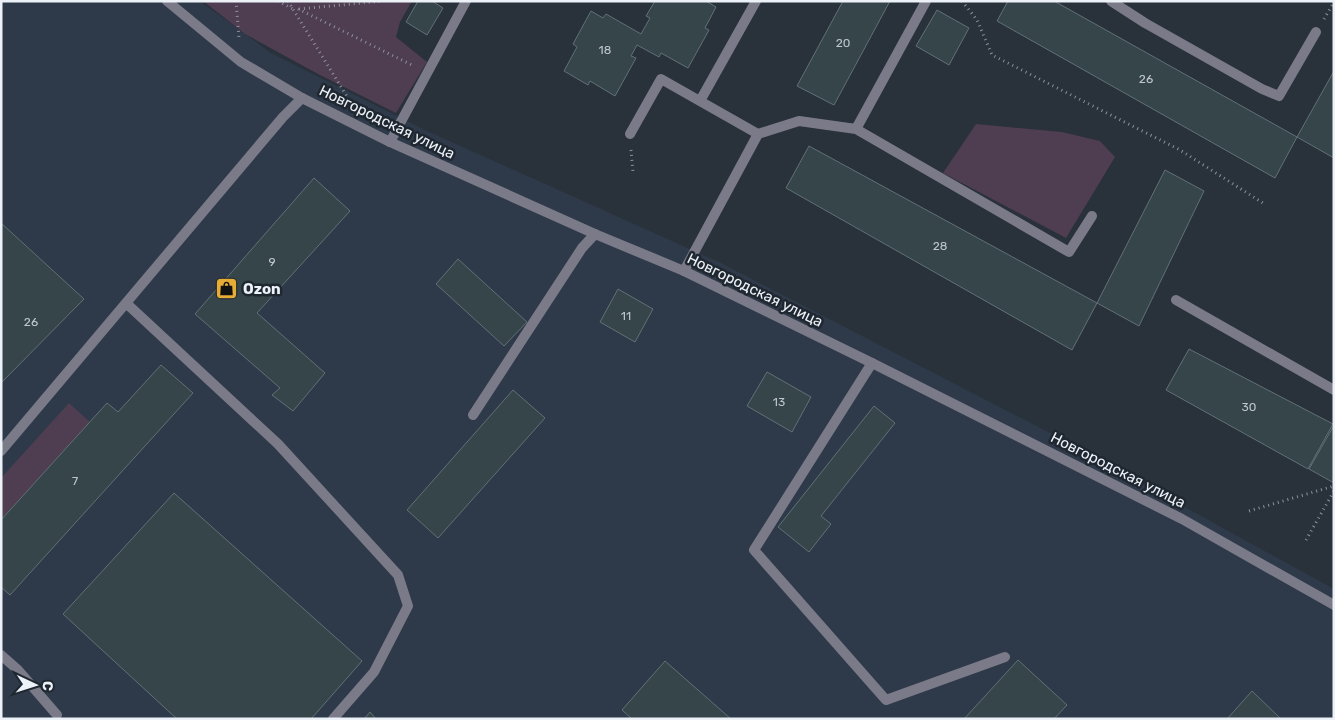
<svg xmlns="http://www.w3.org/2000/svg" width="1335" height="720" viewBox="0 0 1335 720" font-family="Rubik,sans-serif">
  <style>
    .built { fill: #2e3a49 }
    .green { fill: #4f3d51 }
    .building { fill: #36454a; stroke: #617176 }
    .lines { fill: none; stroke-linecap: round; stroke-linejoin: round }
    .path { stroke: #8c929a; stroke-width: 3; stroke-dasharray: 1 4; stroke-linecap: butt }
    .lane { stroke: #7b7a88; stroke-width: 10 }
    .street { stroke: #7b7a88; stroke-width: 10 }
    .labels { text-anchor: middle; dominant-baseline: central; stroke-width: 5; stroke-linejoin: round; paint-order: stroke }
    .number-label { font-size: 12px; fill: #bfc7cc }
    .street-label { font-size: 15px; fill: #edf2f8; stroke: #1f2730 }
    .poi-label { font-size: 15px; font-weight: bold; fill: #edf2f8; stroke: #1f2730; text-anchor: start }
  </style>
  <rect width="100%" height="100%" fill="#29313b"/>
  <!-- built -->
  <path class="built" d="M1 1H200L271 53 427 131 721 263 1054 435 1334 589V719H1Z"/>
  <!-- green -->
  <path class="green" d="M203 1H412L400 22 396 37 427 62 396 113 318 74 245 34Z
    M976 124 1062 132 1100 141 1115 157 1066 238 943 173Z
    M69 403 90 422 1 520V478Z"/>
  <!-- building -->
  <path class="building" d="M418 1H432L443 8 427 35 406 22Z
    M655 1H706L716 7 705 28 709 30 688 68 661 53 659 57 637 45 631 56 636 58 615 96 590 81 588 85 564 71 577 47 573 44 591 11 603 18 606 14 641 34 650 18 646 16Z
    M843 1H890L834 105 797 86Z
    M1008 1H1054L1297 137 1275 178 997 21Z
    M937 10 969 28 949 65 916 46Z
    M1334 71V158L1297 137Z
    M809 146 1097 303 1072 350 786 188Z
    M1165 170 1204 191 1139 326 1097 303Z
    M314 178 350 211 257 313 325 373 293 411 272 395 280 388 195 314Z
    M1 223 84 299 1 383Z
    M458 259 527 322 504 346 436 284Z
    M618 289 653 309 635 342 600 322Z
    M1189 349 1333 424 1308 469 1166 390Z
    M161 365 193 393 10 595 1 587V520L107 403 118 412Z
    M767 372 811 397 792 432 747 406Z
    M513 390 545 418 438 538 407 510Z
    M874 406 895 423 821 516 831 524 809 552 778 527Z
    M1333 427H1334V483L1309 469Z
    M174 493 362 661 311 719H177L63 614Z
    M1018 660 1067 705 1054 719H964Z
    M665 661 731 719H632L622 710Z
    M1252 691 1281 719H1227Z
    M370 712 376 719H364Z"/>
  <g class="lines">
    <!-- path -->
    <path class="path" d="M236 1 239 38
      M278 1 293 9
      M288 1 351 103
      M962 1 977 20 992 55 1180 150 1266 205
      M298 9 414 66
      M299 9 383 1
      M1324 19 1334 2
      M631 150 633 172
      M1249 511 1334 486
      M1306 540 1334 491"/>
    <!-- lane -->
    <path class="lane" d="M1111 1 1145 23 1262 89 1279 96 1316 32
      M700 101 756 1
      M856 129 926 1
      M630 134 661 79 758 134
      M390 142 466 1
      M684 271 758 134 799 121 856 129 1069 252 1092 216
      M1176 300 1334 390
      M126 303 278 444 398 575 408 606 374 672 333 719
      M872 363 754 550 886 700 1005 657
      M473 415 582 248 595 234
      M1 451 283 117 302 98
      M1 655 18 670 57 715"/>
    <!-- street -->
    <path class="street" d="M167 1 241 62 302 98 390 142 595 234 684 271 872 363 1182 519 1334 605"/>
  </g>
  <!-- icons -->
  <defs>
    <symbol id="shop-square" viewBox="-11 -11 22 22"><rect x="-9" y="-9" width="18" height="18" rx="4" fill="#e6ac36" stroke="#1f2730"/><path d="M-5-2.5h2.3a2.7 3.5 0 0 1 5.4 0H5L5.5 6h-11ZM-1.5-2.5h3a1.5 2.3 0 0 0-3 0Z" fill="#111"/></symbol>
  </defs>
  <g fill-rule="evenodd">
    <use href="#shop-square" x="214" y="276" width="25" height="25"/>
  </g>
  <g class="labels">
    <!-- number labels -->
    <g class="number-label">
      <text x="843" y="43">20</text>
      <text x="605" y="50">18</text>
      <text x="1146" y="79">26</text>
      <text x="940" y="246">28</text>
      <text x="272" y="262">9</text>
      <text x="626" y="316">11</text>
      <text x="31" y="322">26</text>
      <text x="779" y="402">13</text>
      <text x="1249" y="407">30</text>
      <text x="75" y="481">7</text>
    </g>
    <!-- street labels -->
    <g class="street-label">
      <text transform="translate(387 122) rotate(26)">Новгородская улица</text>
      <text transform="translate(755 290) rotate(26)">Новгородская улица</text>
      <text transform="translate(1118 470) rotate(27)">Новгородская улица</text>
    </g>
    <!-- poi labels -->
    <g class="poi-label">
      <text x="243" y="289">Ozon</text>
    </g>
  </g>
  <!-- border -->
  <rect width="1335" height="720" fill="none" stroke="#edf2f8" stroke-width="5"/>
  <!-- north arrow -->
  <g transform="translate(35 685) rotate(94)" stroke="#1f2730" stroke-width="4" paint-order="stroke">
  <path d="M0-4L9 19L0 12L-9 19Z" fill="#edf2f8"/>
  <text y="-8" font-size="14" font-weight="bold" text-anchor="middle" fill="#edf2f8">С</text>
  </g>
</svg>
